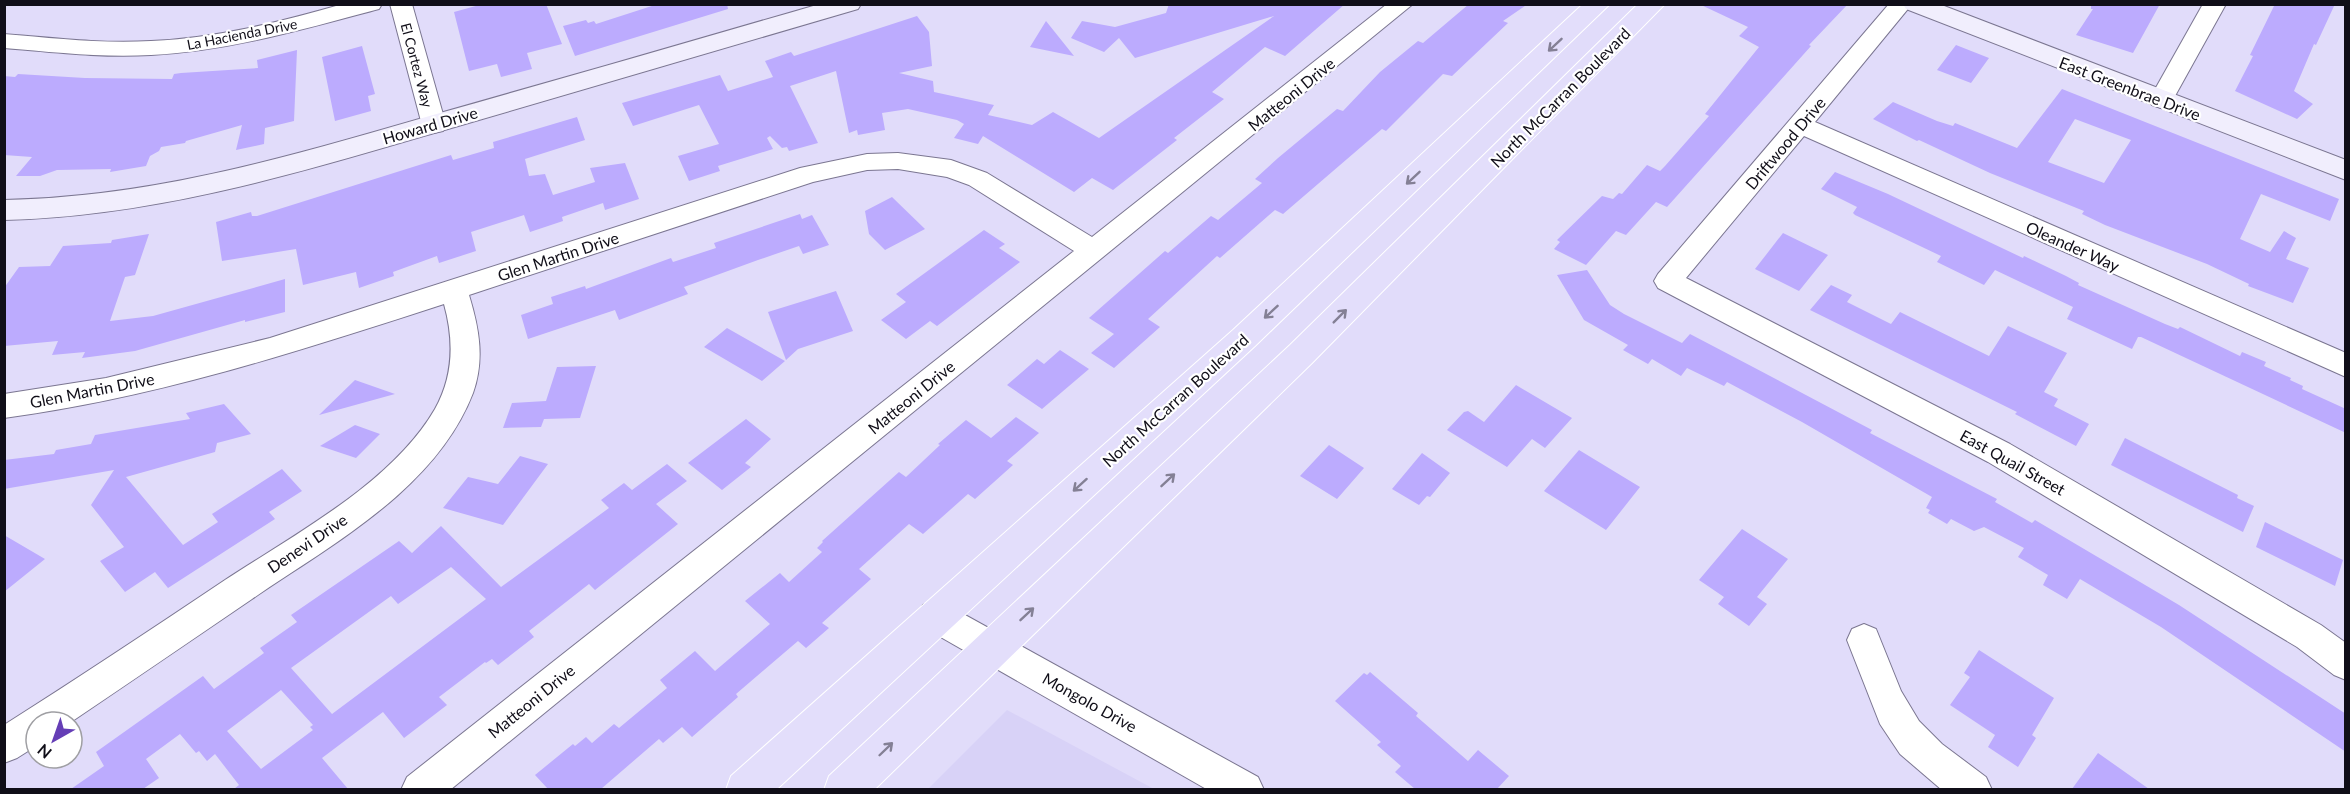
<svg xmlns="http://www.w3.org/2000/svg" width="2350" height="794" viewBox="0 0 2350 794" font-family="Lato,sans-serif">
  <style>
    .built { fill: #d8d2f7 }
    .building { fill: #bcabfe; fill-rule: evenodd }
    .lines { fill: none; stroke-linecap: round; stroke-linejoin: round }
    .street-casing { stroke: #7b7691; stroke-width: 2 }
    .secondary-casing { stroke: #7b7691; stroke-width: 2 }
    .primary-casing { stroke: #fff; stroke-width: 2 }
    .street { fill: #fff; fill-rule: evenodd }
    .secondary { fill: #f1eefd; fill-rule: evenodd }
    .primary { fill: #e3defb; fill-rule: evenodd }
    .oneway { stroke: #848095 }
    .labels { text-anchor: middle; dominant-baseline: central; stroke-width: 4.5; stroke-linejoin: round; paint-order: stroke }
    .far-street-label { font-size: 14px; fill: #100e18; stroke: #fff }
    .street-label { font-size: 16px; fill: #100e18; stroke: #fff }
  </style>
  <rect width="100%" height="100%" fill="#e1dcfa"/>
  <!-- built -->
  <path class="built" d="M1007 710 1154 789H928Z"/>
  <!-- building -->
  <path class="building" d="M483 4H546L562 44 527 53 532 69 501 77 497 64 469 71 454 12Z
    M658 4H727L728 9 575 56 563 26 586 20 588 23 594 21 596 24Z
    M1169 4H1345L1285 56 1265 47 1212 92 1224 99 1174 138 1177 140 1113 190 1092 178 1074 192 983 136 978 144 954 138 964 124 957 120 908 109 882 113 885 130 858 135 857 130 849 133 836 71 790 86 818 143 789 151 787 147 782 148 770 136 767 138 773 149 718 166 720 171 689 181 678 156 719 144 699 105 633 126 622 103 720 75 728 91 773 77 765 61 791 52 794 56 917 16 929 32 932 66 899 73 933 81 934 92 994 105 988 115 1032 125 1053 112 1099 138 1274 16 1135 58 1119 38 1104 52 1071 38 1082 21 1115 27 1166 13Z
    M1469 4H1528L1503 21 1508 23 1452 76 1443 74 1386 131 1382 129 1283 214 1275 210 1220 258 1217 256 1148 319 1160 327 1114 368 1091 353 1114 334 1089 318 1165 251 1168 253 1211 216 1218 220 1262 183 1255 179 1278 158 1337 109 1343 111 1380 72 1418 41 1423 43Z
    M1699 4H1848L1809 45 1811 46 1667 207 1656 202 1626 235 1616 231 1586 265 1554 249 1560 242 1557 240 1602 196 1613 199 1619 193 1622 194 1647 165 1660 171 1665 166 1709 116 1705 114 1759 47 1739 36 1748 27Z
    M2091 4H2160L2133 53 2076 35 2093 9H2091Z
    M2275 4H2335L2316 45 2314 44 2294 91 2313 104 2297 119 2235 91 2253 56 2250 55Z
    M1046 21 1074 56 1030 47Z
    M1956 45 1989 58 1971 83 1937 70Z
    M362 46 375 94 368 96 371 111 335 121 322 57Z
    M297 50 294 121 265 128 264 144 236 150 242 125 186 141 185 143 161 147 159 151 150 156 146 166 110 172 111 169 57 170 40 176H16L32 157 4 155V76L15 77 18 74 85 78 172 79 174 74 181 73 258 68 257 60Z
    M2062 89 2339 199 2330 221 2261 194 2240 239 2270 252 2284 231 2296 238 2286 259 2309 268 2293 303 2248 286 2249 284 2207 264 2105 225 2082 214 2084 211 1990 173 1919 140 1917 141 1873 119 1893 102 1937 121 1953 126 1955 123 2017 148ZM2075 119 2131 140 2104 183 2048 162Z
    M577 117 585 140 525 159 529 176 545 174 553 195 595 182 590 168 625 163 639 199 605 210 603 203 562 217 563 221 530 232 524 215 471 232 476 251 439 263 437 256 393 272 394 276 359 288 356 272 303 285 296 249 222 261 216 222 251 212 252 216H257L451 155 453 160 494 148 493 142Z
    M1835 172 1888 194 2023 258 2024 256 2066 276 2079 283 2078 285 2165 324 2178 329 2180 327 2240 356 2242 352 2266 362 2264 366 2291 378 2290 380 2303 386 2302 389 2346 409V433L2141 337H2138L2132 349 2067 319 2073 307 1995 270 1984 285 1937 262 1941 256 1855 215 1853 213 1857 207 1821 189Z
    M892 197 925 229 885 250 869 234 865 211Z
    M800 214 802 219 812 215 829 245 803 254 799 246 758 260 684 287 688 294 619 320 615 310 528 339 521 315 553 304 551 297 585 286 586 289 671 258 673 262 716 248 714 243Z
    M984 230 1005 244 999 248 1020 262 937 326 930 321 906 339 881 320 906 302 896 294Z
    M1783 233 1828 255 1799 291 1755 269Z
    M149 234 135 275 125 277 110 321 153 316 285 279V312L245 322V320L135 351 82 358 85 352 52 355 58 341 4 346V288L19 267 50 266 63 246 111 243 112 240Z
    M1587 270 1610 305 1624 314 1682 343 1690 334 1753 367 1872 430 1870 433 1997 499 1995 502 2032 523 2035 520 2179 605 2346 714V752L2161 627 2080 579 2067 599 2043 585 2048 575 2018 557 2024 548 1984 527 1974 531 1951 519 1947 524 1928 513 1930 510 1926 508 1932 497 1802 422 1727 382 1724 386 1687 368 1681 376 1652 359 1648 364 1623 350 1628 345 1584 320 1557 275Z
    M1831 285 1852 295 1847 302 1891 324 1900 312 1989 356 2008 326 2067 353 2044 392 2058 399 2054 406 2089 424 2076 446 2015 414 2017 412 1810 310Z
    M836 291 853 331 798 349 786 360 768 312Z
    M727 328 785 361 762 381 704 347Z
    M1060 350 1089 369 1042 409 1007 385 1037 359 1044 364Z
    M596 366 580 418 544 419 541 427 503 428 512 403 546 401 557 367Z
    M355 380 395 394 319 415Z
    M1516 385 1572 418 1545 448 1532 439 1507 467 1447 430 1464 412 1468 411 1484 422Z
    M224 404 251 434 217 443 215 452 126 477 183 545 218 522 212 514 282 469 302 491 269 512 275 519 168 588 155 572 125 592 100 561 124 547 91 505 114 470 4 489V460L54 454 56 450 91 444 95 435 190 419 186 413Z
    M1016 417 1039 433 1007 461 1013 465 975 499 968 494 923 534 909 524 859 569 871 579 822 623 829 628 806 648 798 641 736 694 738 697 692 737 682 727 663 743 659 739 601 789H548L535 775 573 744 575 746 586 737 592 743 614 724 619 728 667 688 660 680 695 651 715 671 770 624 745 601 780 573 789 582 822 552 817 548 823 542 822 541 899 472 906 477 940 445 938 444 966 420 991 438Z
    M746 419 771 439 745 463 751 467 722 490 688 463Z
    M355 425 380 434 356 458 320 446Z
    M2125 438 2238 495 2237 498 2254 506 2243 532 2111 465Z
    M1329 445 1364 468 1337 499 1300 476Z
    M1579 450 1640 487 1606 530 1544 491Z
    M1422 453 1450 473 1430 497 1427 496 1419 505 1392 489Z
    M520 456 548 464 503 525 443 508 468 477 498 484Z
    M667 464 687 481 656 504 678 524 595 590 589 584 529 631 534 637 498 665 492 659 486 663 485 662 439 697 447 705 404 738 383 712 322 758 348 789H234L239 785 215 754 207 761 199 751 196 753 180 734 146 759 159 778 143 789H71L104 766 96 752 203 676 214 689 264 653 260 648 297 622 291 615 399 541 412 553 441 526 501 587 609 508 601 500 624 483 632 490ZM451 567 486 599 332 714 291 668 391 596 398 604ZM281 690 313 725 310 727 313 730 261 769 227 731Z
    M2265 522 2343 560 2335 586 2256 547Z
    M1742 529 1788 559 1757 597 1767 604 1749 626 1718 604 1724 597 1699 580Z
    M4 535 45 559 4 592Z
    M1979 650 2054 698 2032 735 2036 738 2018 767 1988 747 1995 735 1950 705 1970 677 1964 673Z
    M1370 672 1418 713 1416 716 1468 761 1478 750 1509 776 1497 789H1415L1395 772 1401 766 1377 745 1381 742 1335 701 1364 673 1367 675Z
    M2098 753 2149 789H2072Z"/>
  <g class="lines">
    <defs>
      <path id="street" d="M343 4H382L379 9C304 29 229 51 151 55 102 58 53 52 4 48V34C53 38 102 44 151 41 217 38 280 22 343 4Z
        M390 4H412L446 125 443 131 434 133 425 131 422 125Z
        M1387 4H1413L450 790H401L407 777 1074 251 969 185 947 177 898 169 867 170 813 182 469 295C479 328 485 359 473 393 436 489 332 544 252 599 192 640 132 681 71 722H36V746L17 758 4 763V725C78 678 152 629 225 580 295 534 392 483 435 409 454 375 454 340 444 304 299 351 156 398 4 418V394L106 378 270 338 800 168 867 154 898 153 951 160 987 173 1092 237Z
        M1889 4H1912L1815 122 2346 353V377L1804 136 1686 278 2010 444 2321 625 2346 643V680L2334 675 2297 647 1988 462 1658 288 1654 281 1658 274Z
        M2203 4H2226L2170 105 2161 108 2152 105 2149 100Z
        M935 601 947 605 1258 777 1264 790H1208L923 627 918 616 923 605Z
        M1864 624 1876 629 1901 691 1919 721 1942 744 1986 777 1992 790H1942L1900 754 1880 724 1847 640 1852 629Z"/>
      <path id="secondary" d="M820 4H861L858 9C721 49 585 89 448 129 301 172 159 216 4 220V200C158 197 294 155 440 113 567 77 693 41 820 4Z
        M1903 4H1939L2346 160V180L1906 9Z"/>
      <path id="primary" d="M1583 4H1610L1255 346 776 790H726L731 776 1233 330Z
        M1638 4H1665L1312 363 874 790H824L829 776 1290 345Z"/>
    </defs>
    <!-- street casing -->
    <use href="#street" class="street-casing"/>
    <!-- secondary casing -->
    <use href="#secondary" class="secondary-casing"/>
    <!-- primary casing -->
    <use href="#primary" class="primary-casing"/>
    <!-- street -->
    <use href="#street" class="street"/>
    <!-- secondary -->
    <use href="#secondary" class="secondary"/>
    <!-- primary -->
    <use href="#primary" class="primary"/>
  </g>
  <!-- one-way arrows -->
  <defs><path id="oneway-shaft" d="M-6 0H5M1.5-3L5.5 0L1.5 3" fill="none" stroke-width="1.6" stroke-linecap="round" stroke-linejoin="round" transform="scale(1.5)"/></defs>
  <g class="oneway">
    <use href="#oneway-shaft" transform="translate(1555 45) rotate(137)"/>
    <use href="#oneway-shaft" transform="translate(1413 178) rotate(137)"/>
    <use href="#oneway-shaft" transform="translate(1271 312) rotate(137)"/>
    <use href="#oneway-shaft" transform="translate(1340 316) rotate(-45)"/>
    <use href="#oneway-shaft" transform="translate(1168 480) rotate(-43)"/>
    <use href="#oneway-shaft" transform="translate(1080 485) rotate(138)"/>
    <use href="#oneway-shaft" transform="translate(1027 614) rotate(-43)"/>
    <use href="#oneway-shaft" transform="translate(886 749) rotate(-44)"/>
  </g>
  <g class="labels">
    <!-- far-street labels -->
    <g class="far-street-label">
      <text transform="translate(242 34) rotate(-11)">La Hacienda Drive</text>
      <text transform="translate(417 65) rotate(75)">El Cortez Way</text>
    </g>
    <!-- street labels -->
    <g class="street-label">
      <text transform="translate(2130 88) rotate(21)">East Greenbrae Drive</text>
      <text transform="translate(1291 94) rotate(-39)">Matteoni Drive</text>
      <text transform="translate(1560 97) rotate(-45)">North McCarran Boulevard</text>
      <text transform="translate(430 125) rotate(-16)">Howard Drive</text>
      <text transform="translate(1785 143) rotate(-50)">Driftwood Drive</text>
      <text transform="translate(2073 246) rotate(24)">Oleander Way</text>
      <text transform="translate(558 256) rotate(-18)">Glen Martin Drive</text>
      <text transform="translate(92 390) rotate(-11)">Glen Martin Drive</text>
      <text transform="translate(911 397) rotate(-39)">Matteoni Drive</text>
      <text transform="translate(1175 400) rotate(-42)">North McCarran Boulevard</text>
      <text transform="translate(2013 462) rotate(29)">East Quail Street</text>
      <text transform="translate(307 543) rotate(-34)">Denevi Drive</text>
      <text transform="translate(531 701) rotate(-39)">Matteoni Drive</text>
      <text transform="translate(1090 702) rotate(29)">Mongolo Drive</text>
    </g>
  </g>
  <!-- border -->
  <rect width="2350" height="794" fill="none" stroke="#100e18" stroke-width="12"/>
  <!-- north arrow -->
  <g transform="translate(54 740) rotate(220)"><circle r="28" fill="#ffffff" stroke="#9f9fa3" stroke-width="1.5"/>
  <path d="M0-4.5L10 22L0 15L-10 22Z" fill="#653eb6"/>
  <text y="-9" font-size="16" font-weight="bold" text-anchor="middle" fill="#100e18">N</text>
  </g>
</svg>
